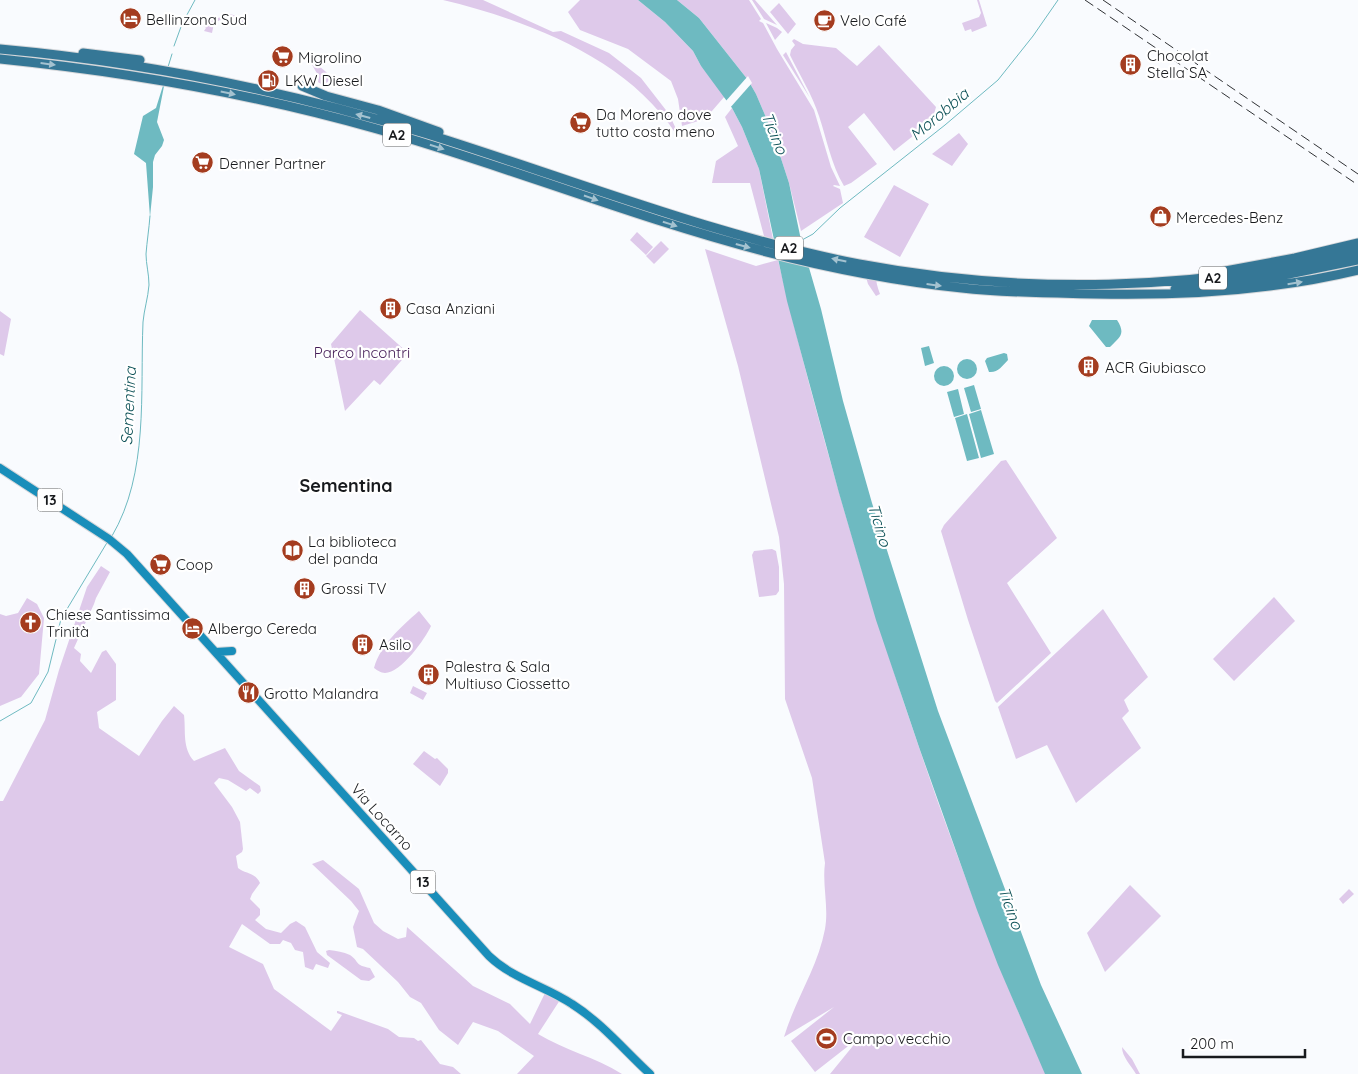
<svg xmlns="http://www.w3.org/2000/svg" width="1358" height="1074" viewBox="0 0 1358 1074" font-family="Quicksand,sans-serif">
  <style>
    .green { fill: #dec9ea }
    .water { fill: #6ebac1 }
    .pier { fill: #f9fbfe }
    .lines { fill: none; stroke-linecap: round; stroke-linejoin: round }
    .stream { stroke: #6ebac1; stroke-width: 1 }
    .primary-casing { stroke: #d5d7da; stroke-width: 10 }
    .highway-casing { stroke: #d5d7da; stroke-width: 11 }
    .primary { stroke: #198eba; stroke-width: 8 }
    .highway { stroke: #357796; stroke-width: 9 }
    .rail { stroke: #303235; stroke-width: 1; stroke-dasharray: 10 5; stroke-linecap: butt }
    .oneway { fill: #a4c2d0 }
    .labels { text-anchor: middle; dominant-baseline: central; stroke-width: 4.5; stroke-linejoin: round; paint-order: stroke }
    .shield { fill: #fff; stroke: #5d5f61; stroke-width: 1 }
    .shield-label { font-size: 14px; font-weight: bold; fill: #181a1d }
    .poi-label { font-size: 15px; fill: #181a1d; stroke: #fff; text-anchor: start }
    .park-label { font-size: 15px; fill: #431b56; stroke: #fff }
    .street-label { font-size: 15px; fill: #181a1d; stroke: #fff }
    .water-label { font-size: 16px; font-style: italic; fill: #0e5258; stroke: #fff }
    .quarter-label { font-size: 18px; font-weight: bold; fill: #181a1d; stroke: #fff }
  </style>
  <rect width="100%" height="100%" fill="#f9fbfe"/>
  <!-- green -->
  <path class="green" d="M443 0H483L553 32 561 31 609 53 641 78 669 114 678 133 676 134C627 58 527 20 443 0Z
    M580 0H638L665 22 693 51 701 66 725 96 705 119 682 126 678 99 671 81 628 49 580 30 568 12Z
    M677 0H749L761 19 759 21 763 23 777 49 814 110 831 167 840 186 834 185 833 186 840 189 843 203 801 231 789 183 773 134 756 94 748 80 699 18Z
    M752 0H755L777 25 764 19Z
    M977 0H979L987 26 972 32 971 29 965 31 962 23 979 17 981 13Z
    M779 3 796 24 788 34 770 12Z
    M230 14 246 19 245 25 220 20 214 23 212 33 204 31 206 28 204 26 212 20Z
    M766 23 777 28 782 32 775 40Z
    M794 39 803 44 836 48 857 66 879 45 936 107 932 121 894 151 864 113 848 127 877 164 851 183 844 186C831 164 827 140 819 116 812 94 800 76 790 55L791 50 795 45 792 41Z
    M786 52 810 98 783 55Z
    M313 61 332 77 324 86 318 82 319 77 311 63Z
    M732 108 742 127 759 169 773 239 764 236 750 183H712L716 161 738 146 725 117Z
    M959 133 968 144 952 166 932 154Z
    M894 185 929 204 900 257 864 237Z
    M637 232 653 247 646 255 630 240Z
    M661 241 669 249 654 264 646 256Z
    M705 249 756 266 778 260C822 444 876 627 939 805 972 896 1005 986 1046 1074H830L861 1036 815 1072 791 1041 834 1007 784 1037C795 1000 818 967 825 929 829 907 822 885 825 863L812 778 785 699 784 584 779 537 738 366Z
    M862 259 878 262C875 274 875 281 880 294L876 296 868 284 861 260Z
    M360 310 408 353 380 385 374 380 345 411 331 344Z
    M0 311 11 319 4 356 0 354Z
    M1006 460 1057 538 1007 583 1051 653 997 703 995 701 968 620 941 531 944 525 1001 461Z
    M772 549 776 551 779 567V591L776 595 759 597 752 555 754 551Z
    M101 566 110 572 96 598 94 604 74 648 81 654 80 661 91 673 102 652 106 650 116 664V700L97 712 99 728 139 756 162 721 174 706 184 715C186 731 182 748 194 761L225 748 239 771 260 786 261 791 258 794 250 788 246 791 228 780 219 778 214 783 232 807 240 822 243 849 242 852 236 856 238 868C245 874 255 872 260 883L252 894 250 899 260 909V915L255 920 266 929 281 933 290 924 296 921 305 927 317 952 330 963 328 968 316 964 313 970 305 967 303 952 295 950 291 943 283 940 280 944H270L242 924 229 947 263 964 274 989 331 1031 342 1015 337 1013V1011H338L388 1029 399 1037 414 1038 418 1041 421 1040 440 1064 453 1067 461 1074H0V801H3L45 720 59 670 87 587Z
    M1274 597 1295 621 1234 681 1213 659Z
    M27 598 37 604 44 618 39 674 21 697 0 706V614L6 616 18 613Z
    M1103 609 1148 677 1124 700 1129 711 1122 718 1141 748 1076 803 1047 745 1016 759 998 707Z
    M419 611 431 626C425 639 401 673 385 673 381 673 377 670 374 668 381 644 400 628 419 611Z
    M413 686 427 693 423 700 410 693Z
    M424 751 435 759 437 758 448 769V773L440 786 413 764Z
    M323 860 359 889 374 923 383 931 398 939 406 937 407 927 473 986 510 1004 530 1024 545 993 560 1000 538 1034C564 1050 595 1057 622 1074H517L534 1056 498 1031 473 1022 458 1045 439 1030 421 1003 410 997 398 982 363 949 357 947 353 927 359 911 351 901 312 864Z
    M1130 885 1161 916 1105 972 1087 933Z
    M1349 889 1354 894 1343 904 1339 899Z
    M329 950C337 951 343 952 350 955 360 962 354 965 370 968L375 977 369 981 361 980 327 955 326 951Z
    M1122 1047 1132 1059 1140 1074H1136C1131 1065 1122 1057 1122 1047Z"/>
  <!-- water -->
  <path class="water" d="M638 0H677L699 18 748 80 756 94 773 134 789 183 801 240 821 309 843 401 872 503 938 711 1041 985 1082 1074H1045L998 965 977 910 920 750 876 620 839 493 787 301 759 169 742 127 732 108 701 66 693 51 665 22Z
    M166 76 157 122 164 140 162 146 155 155 153 162V187L150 217 146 163 134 154 143 116 156 108Z
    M1092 320H1117C1126 334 1120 337 1110 347H1106L1089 326Z
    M929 346 934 363 925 366 921 348Z
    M1004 353 1007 354 1008 360C1002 366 998 373 989 372L985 361 987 358Z
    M957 369a10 10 0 1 1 20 0a10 10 0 1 1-20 0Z
    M934 376a10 10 0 1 1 20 0a10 10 0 1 1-20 0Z
    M974 385 981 409 971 412 964 388Z
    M958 389 964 414 954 417 947 392Z
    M981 410 994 454 981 458 969 414Z
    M967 414 979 458 967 461 955 418Z"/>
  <!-- pier -->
  <path class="pier" d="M748 76 752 83 729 109 725 102Z"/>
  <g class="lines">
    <!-- stream -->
    <path class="stream" d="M174 46 182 24 195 0
      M168 67 172 54
      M802 240 813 234 840 208 945 125 998 80 1033 36 1058 0
      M112 536C149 473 140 393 143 322 144 310 148 298 149 285 149 274 146 264 146 254 147 241 149 229 150 216
      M0 721 31 703 48 672 61 619 108 541"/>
    <defs>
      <path id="primary" d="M0 468 109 539 127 554 489 956C513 979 545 986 572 1004 602 1023 624 1050 650 1074
        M216 652 232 651"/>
      <path id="highway" d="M0 49C144 62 286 91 424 133 569 178 710 235 859 264 1024 295 1194 291 1358 252
        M83 53 140 60
        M0 59C127 72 254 94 377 129 507 166 633 217 763 251 829 268 895 281 962 288 1006 293 1050 293 1095 294 1184 296 1271 291 1358 270
        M302 86 326 96 378 110 439 132
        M1220 272 1295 258 1358 243
        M1175 289 1269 278 1358 260"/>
    </defs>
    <!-- primary casing -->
    <use href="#primary" class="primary-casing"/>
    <!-- highway casing -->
    <use href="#highway" class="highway-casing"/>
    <!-- primary -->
    <use href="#primary" class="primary"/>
    <!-- highway -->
    <use href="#highway" class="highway"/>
    <!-- rail -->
    <path class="rail" d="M1085 0 1358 185
      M1103 0 1358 174"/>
  </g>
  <!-- one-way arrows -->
  <defs><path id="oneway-solid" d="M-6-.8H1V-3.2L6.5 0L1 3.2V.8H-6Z" transform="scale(1.25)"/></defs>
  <g class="oneway">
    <use href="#oneway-solid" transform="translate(48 64) rotate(7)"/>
    <use href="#oneway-solid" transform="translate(228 93) rotate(12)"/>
    <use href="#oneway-solid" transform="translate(363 116) rotate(-165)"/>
    <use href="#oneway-solid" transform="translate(437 147) rotate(18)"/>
    <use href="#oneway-solid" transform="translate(591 198) rotate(19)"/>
    <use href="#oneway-solid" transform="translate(670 224) rotate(17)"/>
    <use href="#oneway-solid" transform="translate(743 246) rotate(15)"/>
    <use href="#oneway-solid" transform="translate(839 260) rotate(-168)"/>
    <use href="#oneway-solid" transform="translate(1295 283) rotate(-9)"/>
    <use href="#oneway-solid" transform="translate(934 285) rotate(7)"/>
  </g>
  <!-- icons -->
  <defs>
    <symbol id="hotel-disc" viewBox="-11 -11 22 22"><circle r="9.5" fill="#a43c1f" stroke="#fff"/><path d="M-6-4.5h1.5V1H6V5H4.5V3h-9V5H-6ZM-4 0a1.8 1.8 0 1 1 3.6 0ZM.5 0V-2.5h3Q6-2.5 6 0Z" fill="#fff"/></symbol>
    <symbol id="cafe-disc" viewBox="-11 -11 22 22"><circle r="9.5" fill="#a43c1f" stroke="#fff"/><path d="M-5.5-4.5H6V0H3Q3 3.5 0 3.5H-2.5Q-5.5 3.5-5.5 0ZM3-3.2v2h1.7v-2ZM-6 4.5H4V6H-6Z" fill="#fff"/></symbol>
    <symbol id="supermarket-disc" viewBox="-11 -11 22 22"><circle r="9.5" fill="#a43c1f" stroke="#fff"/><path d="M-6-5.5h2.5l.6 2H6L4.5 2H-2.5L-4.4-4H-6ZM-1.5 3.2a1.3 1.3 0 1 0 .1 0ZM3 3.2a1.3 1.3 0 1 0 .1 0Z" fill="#fff"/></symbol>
    <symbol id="building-disc" viewBox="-11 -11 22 22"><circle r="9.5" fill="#a43c1f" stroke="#fff"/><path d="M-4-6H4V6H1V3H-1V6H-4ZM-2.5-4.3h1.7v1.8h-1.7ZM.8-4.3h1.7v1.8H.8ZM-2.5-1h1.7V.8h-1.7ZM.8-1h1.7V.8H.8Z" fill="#fff"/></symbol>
    <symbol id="fuel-disc" viewBox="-11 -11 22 22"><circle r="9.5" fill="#a43c1f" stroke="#fff"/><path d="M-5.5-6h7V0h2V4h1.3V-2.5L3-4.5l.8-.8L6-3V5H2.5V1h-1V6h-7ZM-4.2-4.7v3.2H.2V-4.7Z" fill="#fff"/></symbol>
    <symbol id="shop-disc" viewBox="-11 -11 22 22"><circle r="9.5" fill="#a43c1f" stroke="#fff"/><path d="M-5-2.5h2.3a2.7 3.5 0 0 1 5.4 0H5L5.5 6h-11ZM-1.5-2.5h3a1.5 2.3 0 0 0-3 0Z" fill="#fff"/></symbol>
    <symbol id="library-disc" viewBox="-11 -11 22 22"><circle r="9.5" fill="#a43c1f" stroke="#fff"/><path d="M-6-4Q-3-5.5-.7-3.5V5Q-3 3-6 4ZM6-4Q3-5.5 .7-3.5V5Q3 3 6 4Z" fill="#fff"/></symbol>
    <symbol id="church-disc" viewBox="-11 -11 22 22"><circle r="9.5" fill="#a43c1f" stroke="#fff"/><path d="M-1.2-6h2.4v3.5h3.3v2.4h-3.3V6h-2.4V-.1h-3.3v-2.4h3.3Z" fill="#fff"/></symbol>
    <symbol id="restaurant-disc" viewBox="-11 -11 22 22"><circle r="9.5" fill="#a43c1f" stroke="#fff"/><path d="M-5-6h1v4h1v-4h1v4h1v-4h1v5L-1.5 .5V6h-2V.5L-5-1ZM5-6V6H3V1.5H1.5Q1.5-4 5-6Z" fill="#fff"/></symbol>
    <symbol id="stadium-disc" viewBox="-11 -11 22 22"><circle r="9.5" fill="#a43c1f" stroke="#fff"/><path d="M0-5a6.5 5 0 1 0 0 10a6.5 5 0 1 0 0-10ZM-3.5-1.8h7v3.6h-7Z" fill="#fff"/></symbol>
  </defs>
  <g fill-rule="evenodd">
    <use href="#hotel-disc" x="118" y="6" width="25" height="25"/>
    <use href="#cafe-disc" x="812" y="8" width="25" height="25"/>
    <use href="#supermarket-disc" x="270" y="44" width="25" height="25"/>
    <use href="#building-disc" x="1118" y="52" width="25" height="25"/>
    <use href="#fuel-disc" x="256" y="68" width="25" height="25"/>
    <use href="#supermarket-disc" x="568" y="110" width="25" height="25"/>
    <use href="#supermarket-disc" x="190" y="150" width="25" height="25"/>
    <use href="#shop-disc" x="1148" y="204" width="25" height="25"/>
    <use href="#building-disc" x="378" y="296" width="25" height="25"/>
    <use href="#building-disc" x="1076" y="354" width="25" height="25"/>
    <use href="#library-disc" x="280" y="538" width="25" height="25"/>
    <use href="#supermarket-disc" x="148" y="552" width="25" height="25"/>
    <use href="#building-disc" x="292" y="576" width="25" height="25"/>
    <use href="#church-disc" x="18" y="610" width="25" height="25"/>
    <use href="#hotel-disc" x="180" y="616" width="25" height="25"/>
    <use href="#building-disc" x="350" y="632" width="25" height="25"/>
    <use href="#building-disc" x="416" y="662" width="25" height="25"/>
    <use href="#restaurant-disc" x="236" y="680" width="25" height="25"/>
    <use href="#stadium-disc" x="814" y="1026" width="25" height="25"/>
  </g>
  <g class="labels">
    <!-- shield labels -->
    <g class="shield">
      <rect x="383" y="123.5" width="28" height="23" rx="4"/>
      <rect x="775" y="236.5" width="28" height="23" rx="4"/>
      <rect x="1199" y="266.5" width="28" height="23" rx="4"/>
      <rect x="37.5" y="488.5" width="25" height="23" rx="4"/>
      <rect x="410.5" y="870.5" width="25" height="23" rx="4"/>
    </g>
    <g class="shield-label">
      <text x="397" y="135">A2</text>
      <text x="789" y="248">A2</text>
      <text x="1213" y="278">A2</text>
      <text x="50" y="500">13</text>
      <text x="423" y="882">13</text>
    </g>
    <!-- poi labels -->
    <g class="poi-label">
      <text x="146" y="19">Bellinzona Sud</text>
      <text x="840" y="20">Velo Café</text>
      <text x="1147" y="55">Chocolat<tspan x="1147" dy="17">Stella SA</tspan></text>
      <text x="298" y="57">Migrolino</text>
      <text x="285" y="80">LKW Diesel</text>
      <text x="596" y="114">Da Moreno dove<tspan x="596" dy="17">tutto costa meno</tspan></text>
      <text x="219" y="163">Denner Partner</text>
      <text x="1176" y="217">Mercedes-Benz</text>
      <text x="406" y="308">Casa Anziani</text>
      <text x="1105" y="367">ACR Giubiasco</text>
      <text x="308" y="541">La biblioteca<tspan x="308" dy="17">del panda</tspan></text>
      <text x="176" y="564">Coop</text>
      <text x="321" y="588">Grossi TV</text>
      <text x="46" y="614">Chiese Santissima<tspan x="46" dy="17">Trinità</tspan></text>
      <text x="208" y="628">Albergo Cereda</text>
      <text x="379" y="644">Asilo</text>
      <text x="445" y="666">Palestra &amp; Sala<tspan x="445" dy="17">Multiuso Ciossetto</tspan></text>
      <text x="264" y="693">Grotto Malandra</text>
      <text x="843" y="1038">Campo vecchio</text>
    </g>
    <!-- park labels -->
    <g class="park-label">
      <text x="362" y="352">Parco Incontri</text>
    </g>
    <!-- street labels -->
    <g class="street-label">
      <text transform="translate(382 817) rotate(48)">Via Locarno</text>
    </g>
    <!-- water labels -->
    <g class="water-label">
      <text transform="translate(939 114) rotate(-40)">Morobbia</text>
      <text transform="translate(775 133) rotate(68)">Ticino</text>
      <text transform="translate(128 406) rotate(-87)">Sementina</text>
      <text transform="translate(880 525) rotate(73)">Ticino</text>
      <text transform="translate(1011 908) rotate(70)">Ticino</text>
    </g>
    <!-- quarter labels -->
    <g class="quarter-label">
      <text x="346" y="485">Sementina</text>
    </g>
  </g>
  <!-- scale -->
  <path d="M1183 1049v8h122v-8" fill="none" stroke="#181a1d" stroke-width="2.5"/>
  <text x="1190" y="1049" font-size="15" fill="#181a1d" stroke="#ffffff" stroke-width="4" paint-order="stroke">200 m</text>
</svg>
